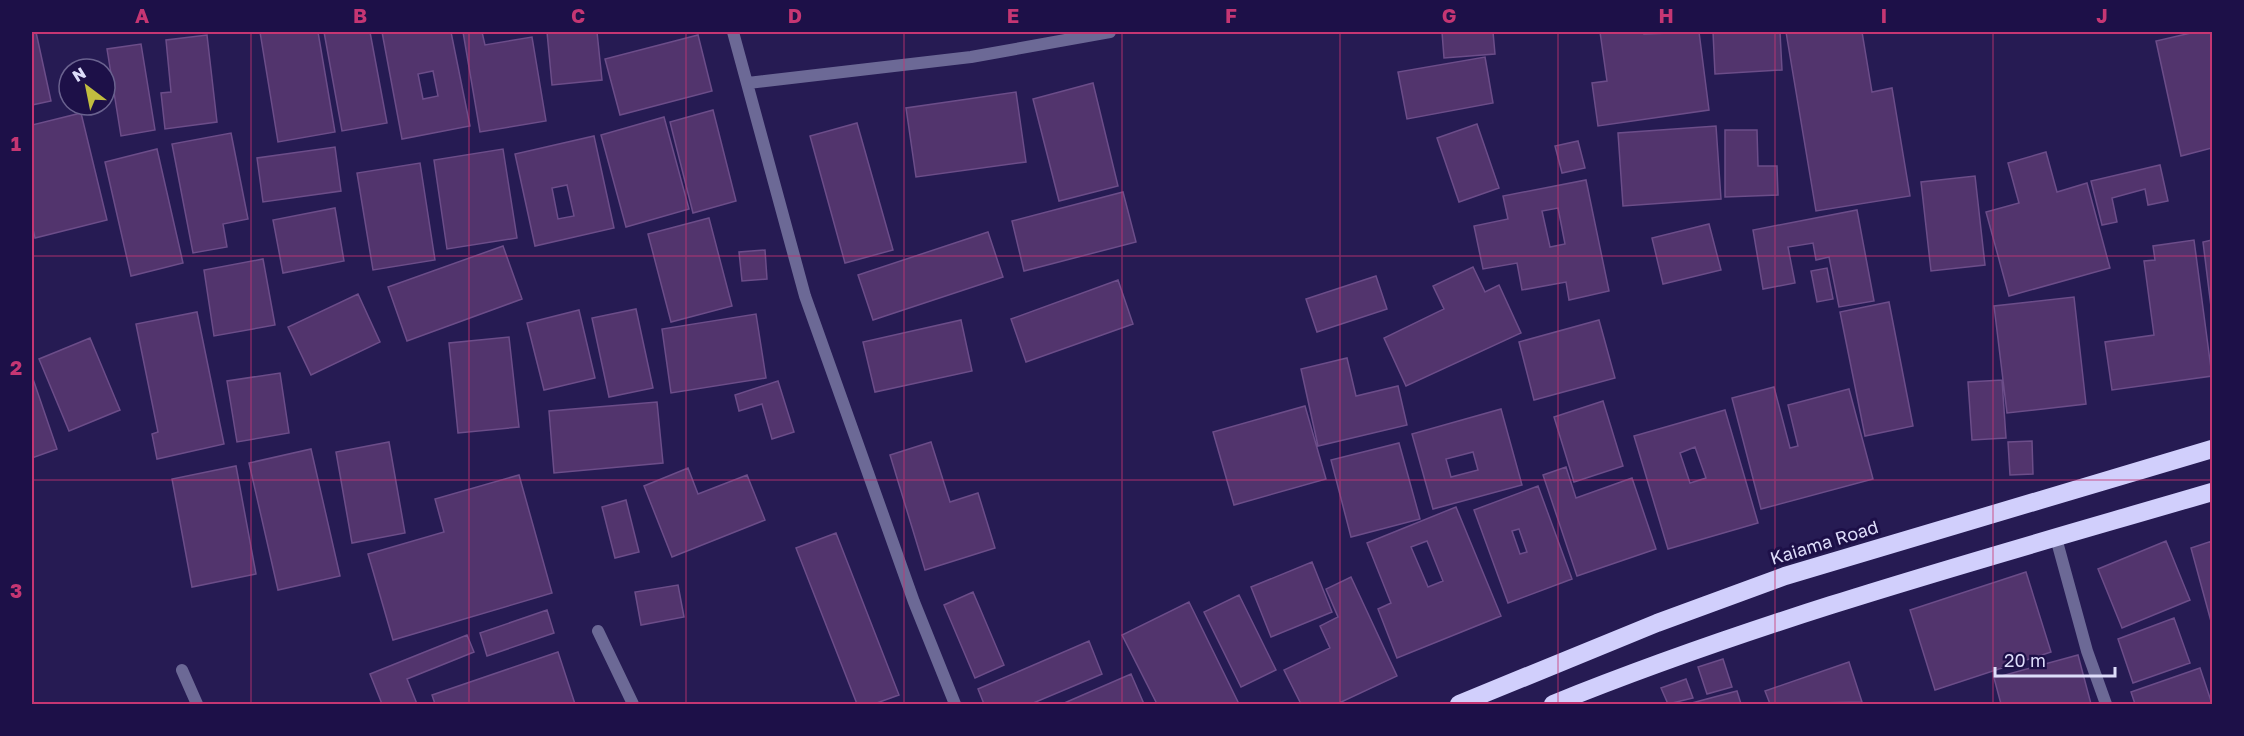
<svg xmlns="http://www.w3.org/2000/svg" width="2244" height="736" viewBox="0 0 2244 736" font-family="'Golos Text',sans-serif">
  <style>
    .building { fill: #52346d; stroke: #6c4d89; stroke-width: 1.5; fill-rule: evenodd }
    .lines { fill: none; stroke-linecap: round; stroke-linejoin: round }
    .street { stroke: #6c6996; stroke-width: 12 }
    .highway { stroke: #d1cffc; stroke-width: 18 }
    .grid { fill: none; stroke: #c63673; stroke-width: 1.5; stroke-opacity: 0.55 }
    .labels { text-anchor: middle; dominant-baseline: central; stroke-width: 6; stroke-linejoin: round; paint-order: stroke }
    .street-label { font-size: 18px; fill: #deddfa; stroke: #1d1048 }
    .neatline { fill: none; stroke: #c63673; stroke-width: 2 }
    .grid-label { font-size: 20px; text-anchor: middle; font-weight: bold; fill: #c63673 }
  </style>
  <rect width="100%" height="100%" fill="#261b53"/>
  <!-- building -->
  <path class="building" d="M32 32H36L51 101 32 105Z
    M260 32H318L335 132 278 142Z
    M324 32H370L387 123 342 131Z
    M382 32H451L470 126 402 139ZM433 71 438 96 423 99 418 74Z
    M463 32H482L485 45 532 37 546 121 480 132Z
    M547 32H597L602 80 552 85Z
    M1442 32H1493L1495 54 1444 58Z
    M1600 32H1644V34L1699 32 1709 110 1598 126 1592 83 1607 81Z
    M1713 32H1780L1782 70 1715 74Z
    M1786 32H1862L1872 92 1892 88 1910 196 1816 211Z
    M2195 32H2212V148L2181 156 2156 41Z
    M207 35 217 122 165 129 161 93 171 92 166 40Z
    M698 35 712 91 620 115 605 59Z
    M141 44 155 130 121 136 107 49Z
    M1485 57 1493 103 1407 119 1398 72Z
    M1093 83 1118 186 1059 201 1033 99Z
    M1016 92 1026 162 916 177 906 108Z
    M713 110 736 201 693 213 670 122Z
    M81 113 107 220 35 238 32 225V125Z
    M664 117 689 209 626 227 601 135Z
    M857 123 893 250 845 263 810 136Z
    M1477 124 1499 188 1459 202 1437 138Z
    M1716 126 1721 199 1623 206 1618 133Z
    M1725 130H1757L1758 166H1777L1778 195 1725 197Z
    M231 133 248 219 223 224 227 247 193 253 172 144Z
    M594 136 614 228 535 246 515 154ZM567 185 574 216 558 219 552 188Z
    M1578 141 1585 168 1562 173 1555 146Z
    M335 147 341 191 263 202 257 158Z
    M157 149 183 263 131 276 105 162Z
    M503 149 517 238 447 249 434 160Z
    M2046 152 2057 192 2087 183 2110 268 2009 296 1986 212 2019 203 2008 163Z
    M420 163 435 260 373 270 357 173Z
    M2160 165 2168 201 2148 205 2145 189 2112 198 2117 222 2102 225 2091 181Z
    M1975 176 1985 265 1931 271 1921 182Z
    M1586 180 1609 291 1569 300 1566 282 1522 290 1517 263 1483 269 1474 226 1508 219 1503 196ZM1558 208 1565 244 1550 247 1542 211Z
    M1123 192 1136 242 1024 271 1012 221Z
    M335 208 344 261 283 273 273 220Z
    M1857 210 1874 301 1839 307 1829 257 1816 260 1813 243 1788 247 1795 283 1763 289 1753 230Z
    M709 218 732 306 671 322 648 234Z
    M1709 224 1721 270 1663 284 1652 238Z
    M988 232 1003 277 873 320 858 275Z
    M2194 240 2212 376 2112 390 2105 342 2154 335 2144 261 2155 260 2153 246Z
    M2212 240V315L2203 242Z
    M503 246 522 299 407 341 388 287Z
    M765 250 767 279 742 281 739 252Z
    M263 259 275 325 214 336 204 270Z
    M1473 267 1485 292 1499 285 1521 333 1406 386 1384 338 1444 309 1433 286Z
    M1827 268 1833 299 1817 302 1811 271Z
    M1376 276 1387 309 1317 332 1306 299Z
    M1118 280 1133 324 1026 362 1011 319Z
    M358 294 380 342 311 375 288 327Z
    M2074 297 2086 404 2007 413 1994 306Z
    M1889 302 1913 426 1865 436 1840 312Z
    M636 309 653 388 609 397 592 318Z
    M579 310 595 378 544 390 527 323Z
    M197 312 224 444 157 459 152 434 158 432 136 324Z
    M756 314 766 378 671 393 662 329Z
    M961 320 972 371 875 392 863 342Z
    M1599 320 1615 378 1534 400 1519 342Z
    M509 337 519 427 458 433 449 343Z
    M90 338 120 410 69 431 39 359Z
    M1347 358 1356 396 1398 386 1407 425 1318 446 1301 369Z
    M280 373 289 433 237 442 227 381Z
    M32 376 57 449 32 458Z
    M2002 380 2006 438 1972 440 1968 382Z
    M778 381 794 432 772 439 762 404 739 411 735 395Z
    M1774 387 1790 448 1798 446 1788 405 1849 389 1873 479 1761 509 1732 398Z
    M1603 401 1623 466 1574 482 1554 417Z
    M657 402 663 463 554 473 549 411Z
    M1305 406 1326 479 1234 505 1213 432Z
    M1501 409 1522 485 1433 509 1412 434ZM1473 452 1478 470 1451 477 1446 459Z
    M1725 410 1758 523 1668 549 1634 436ZM1695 447 1706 478 1690 483 1680 453Z
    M2032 441 2033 474 2010 475 2008 442Z
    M389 442 405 533 352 543 336 452Z
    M931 442 950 502 978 493 995 548 925 570 890 455Z
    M1399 443 1420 519 1351 537 1331 460Z
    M311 449 340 576 278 590 249 463Z
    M236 466 256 574 192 587 172 479Z
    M1566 467 1576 498 1632 478 1656 549 1577 576 1543 475Z
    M688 468 698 494 747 475 765 520 672 557 644 486Z
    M519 475 552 593 393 640 368 554 444 532 435 499Z
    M1538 486 1572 579 1508 603 1474 510ZM1519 529 1527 552 1520 554 1512 531Z
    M626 500 639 552 615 558 602 507Z
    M1456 507 1501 616 1397 658 1378 609 1391 603 1367 543ZM1427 541 1443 581 1428 587 1411 547Z
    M836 533 899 695 874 704H857L796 548Z
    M2166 541 2190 600 2122 628 2098 569Z
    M2212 541V625L2191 548Z
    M1312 562 1332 612 1271 637 1251 587Z
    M2026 572 2051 652 1935 690 1910 610Z
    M1351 577 1397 676 1337 704H1301L1284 670 1330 648 1320 626 1338 617 1326 589Z
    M678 585 684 617 641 625 635 592Z
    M973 592 1004 665 975 678 944 605Z
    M1239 595 1276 670 1241 687 1204 612Z
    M1189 602 1239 704H1157L1122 635Z
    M547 610 554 633 487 656 480 633Z
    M2174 618 2190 663 2133 683 2118 639Z
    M467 635 474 652 407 679 417 704H382L370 674Z
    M1089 641 1102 674 1031 704H984L978 689Z
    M558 652 575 704H435L432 695Z
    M2078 655 2091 704H2001L1994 678Z
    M1723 659 1732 687 1707 694 1698 667Z
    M1849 662 1862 702 1770 704 1765 691Z
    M2200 668 2212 704H2135L2131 692Z
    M1131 674 1144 704H1062Z
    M1686 679 1693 698 1668 704 1661 688Z
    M1737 691 1741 704H1688Z"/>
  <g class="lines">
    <!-- street -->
    <path class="street" d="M733 32 805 296 914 602 955 704
      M748 83 971 57 1110 32
      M2056 538 2087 651 2106 704
      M598 631 633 704
      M182 670 197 704"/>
    <!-- highway -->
    <path class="highway" d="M1459 704 1657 623 1785 576 2212 449
      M1553 704C1768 617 1990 557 2212 492"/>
  </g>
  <!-- grid -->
  <path class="grid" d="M251 32V704M469 32V704M686 32V704M904 32V704M1122 32V704M1340 32V704M1558 32V704M1775 32V704M1993 32V704M32 256H2212M32 480H2212"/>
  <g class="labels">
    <!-- street labels -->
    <g class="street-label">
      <text transform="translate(1824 542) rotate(-17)">Kaiama Road</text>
    </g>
  </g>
  <!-- border -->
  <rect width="2244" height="736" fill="none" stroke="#1d1048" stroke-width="66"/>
  <!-- north arrow -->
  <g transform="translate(87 87) rotate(328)"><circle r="28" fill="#1d1048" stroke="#6a628f" stroke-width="1.5"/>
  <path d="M0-4.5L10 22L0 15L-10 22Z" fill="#c2bd3f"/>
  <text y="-9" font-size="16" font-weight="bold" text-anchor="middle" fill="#deddfa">N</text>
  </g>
  <!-- scale -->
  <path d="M1995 667v9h120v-9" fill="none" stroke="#deddfa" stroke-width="3"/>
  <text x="2004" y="667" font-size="18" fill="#deddfa" stroke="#1d1048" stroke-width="4.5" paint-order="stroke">20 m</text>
  <rect x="33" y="33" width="2178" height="670" class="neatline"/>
  <g class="grid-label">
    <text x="142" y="23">A</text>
    <text x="360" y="23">B</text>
    <text x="578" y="23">C</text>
    <text x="795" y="23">D</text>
    <text x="1013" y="23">E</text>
    <text x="1231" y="23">F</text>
    <text x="1449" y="23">G</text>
    <text x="1666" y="23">H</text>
    <text x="1884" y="23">I</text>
    <text x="2102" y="23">J</text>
    <text x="16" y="151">1</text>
    <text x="16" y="375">2</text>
    <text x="16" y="598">3</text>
  </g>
</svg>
